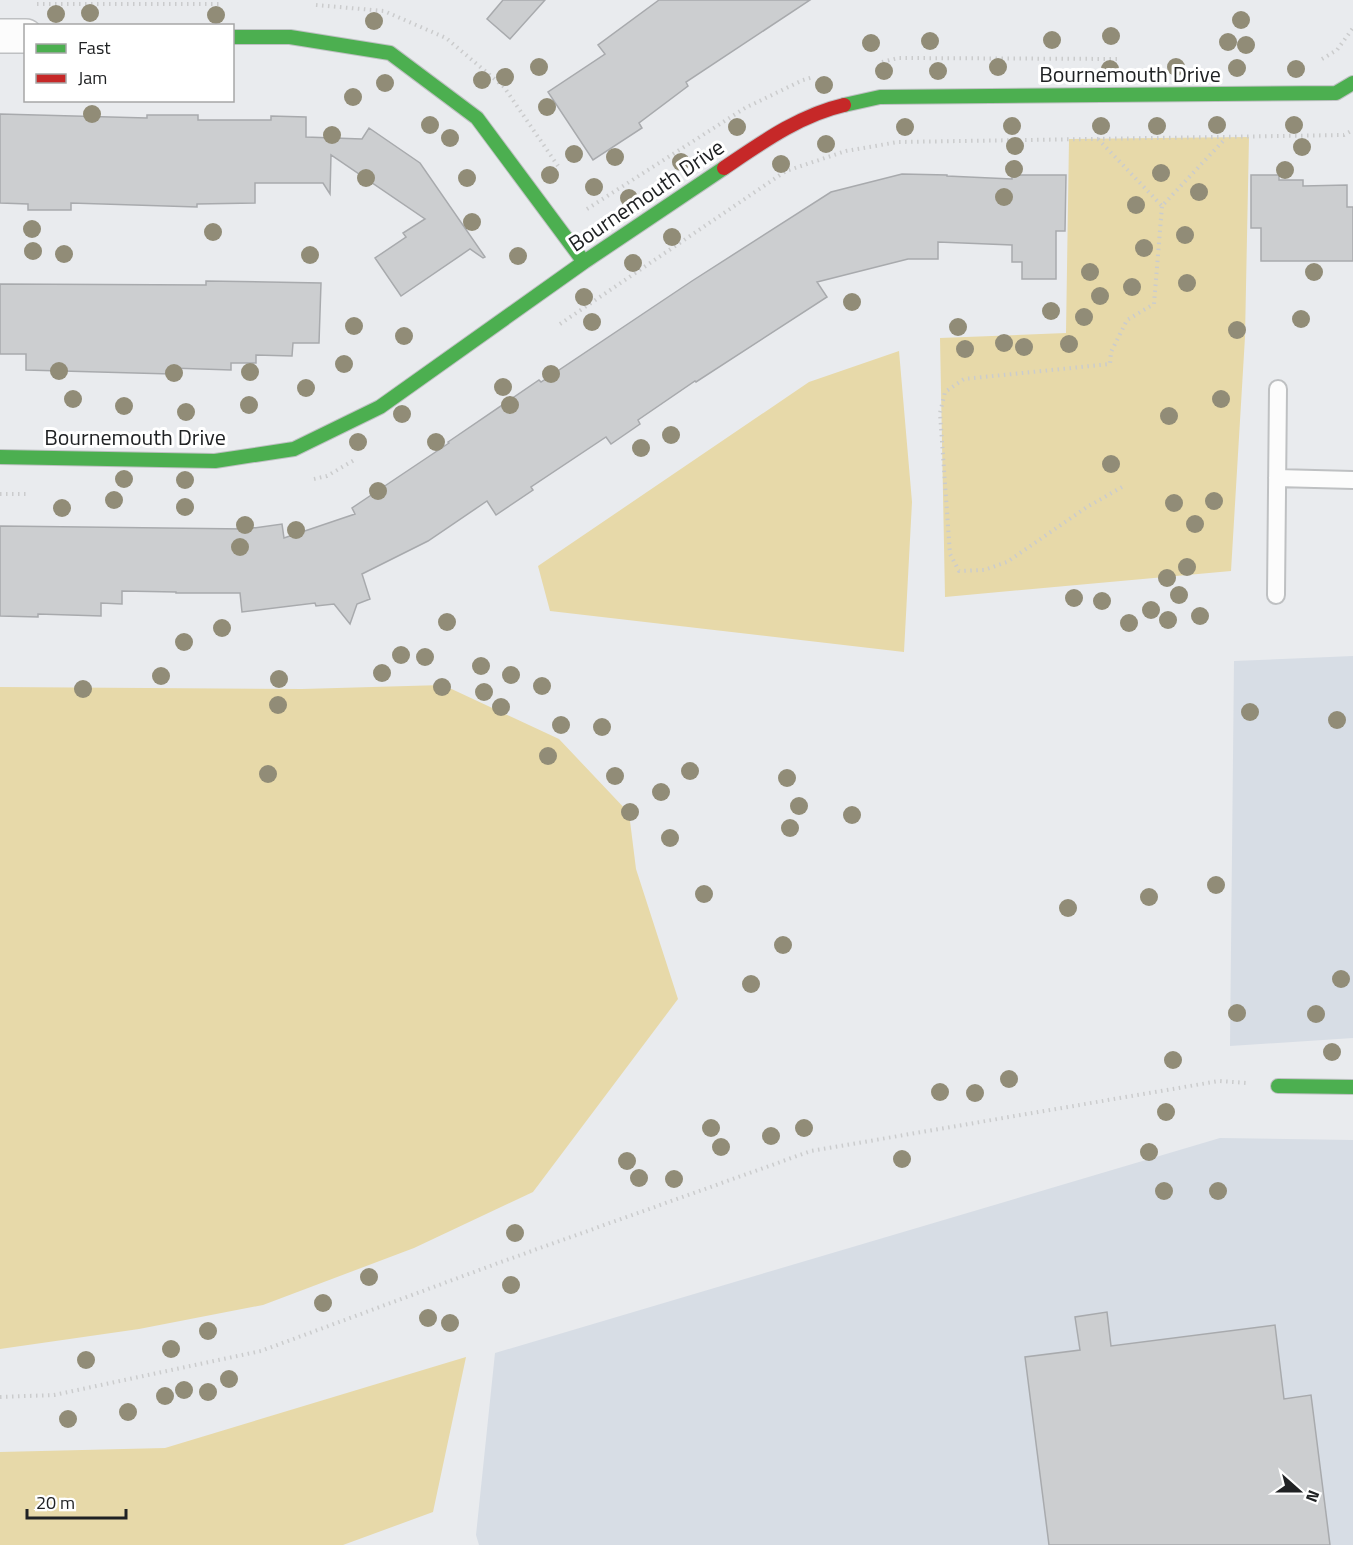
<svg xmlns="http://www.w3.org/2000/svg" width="1353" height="1545" viewBox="0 0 1353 1545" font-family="'Titillium Web',sans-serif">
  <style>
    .built { fill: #d7dde5 }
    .green { fill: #e7d9a9 }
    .building { fill: #ccced0; stroke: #a8aaad; stroke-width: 1.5 }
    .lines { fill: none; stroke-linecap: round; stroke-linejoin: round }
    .lane-casing { stroke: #bec0c2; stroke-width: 20 }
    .street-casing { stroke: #bec0c2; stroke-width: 36 }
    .fast-casing { stroke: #bec0c2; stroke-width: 16 }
    .jam-casing { stroke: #bec0c2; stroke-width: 16 }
    .path { stroke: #cbcccd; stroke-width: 4; stroke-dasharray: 1.5 4.5; stroke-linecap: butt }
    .lane { stroke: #fcfcfc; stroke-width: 16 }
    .street { stroke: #fcfcfc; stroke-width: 33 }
    .fast { stroke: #4caf50; stroke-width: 14 }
    .jam { stroke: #c62828; stroke-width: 14 }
    .tree { fill: #918c77 }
    .labels { text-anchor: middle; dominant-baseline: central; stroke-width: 6; stroke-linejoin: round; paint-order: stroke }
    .street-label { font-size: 22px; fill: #202224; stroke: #fff }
  </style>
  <rect width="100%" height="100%" fill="#e9ebee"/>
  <!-- built -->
  <path class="built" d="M1353 656V1038L1230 1046 1234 661Z
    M1220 1138 1353 1140V1545H479L476 1535 495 1353Z"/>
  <!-- green -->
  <path class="green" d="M1249 137 1245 337 1231 571 945 597 940 338 1066 333 1069 139Z
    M899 351 912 502 904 652 550 611 538 566 809 382Z
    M443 685 559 739 629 813 636 869 678 999 533 1192 414 1248 263 1305 139 1329 0 1349V687L302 689Z
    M466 1357 433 1512 343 1545H0V1452L165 1448Z"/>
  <!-- building -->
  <path class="building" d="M503 0H545L510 39 487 19Z
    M659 0H810L686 82 688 86 639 123 642 128 593 160 548 92 605 54 598 45Z
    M0 114 147 118V115H198V120H271V116L306 117V137L362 139 369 128 420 163 485 257 483 258 470 249 401 296 375 258 406 237 403 233 425 219 331 155 330 194 323 183H255V203L197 204V207L71 203V210H28V204L0 203Z
    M902 174 947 175V176L1012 179V175H1066L1065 231H1056V279H1022V262H1012V245L938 242V259H908L817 282 827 297 696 382 695 381 638 420 640 424 611 444 606 437 531 487 533 490 496 515 487 501 428 541 362 574 370 599 357 604 350 624 334 604 316 606 315 603 242 612 240 593H176V592L122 591V604L101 603V616L38 614V617L0 616V526L246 529 282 524 284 538 355 514 352 508 449 443 448 442 539 380 541 382 692 281 831 192Z
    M1251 175H1279V180H1303V186L1347 185V207H1353V261H1261V228H1251Z
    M206 281 321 283 319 343H293L292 356 256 355V363H231V370L171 368V374L26 370V354H0V284L206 285Z
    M1107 1312 1111 1346 1275 1325 1284 1399 1311 1395 1330 1545H1049L1025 1357 1080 1350 1075 1317Z"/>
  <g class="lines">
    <defs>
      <path id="lane" d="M1277 478 1353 480
        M1276 595 1278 389"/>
      <path id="street" d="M0 36H26"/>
      <path id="fast" d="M232 37H290L390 53 477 118 584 262
        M844 105 880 97 1336 93 1353 83
        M0 457 215 461 294 449 380 407 584 262 724 168
        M1278 1086 1353 1087"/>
      <path id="jam" d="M724 168C761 143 800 115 844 105"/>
    </defs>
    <!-- lane casing -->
    <use href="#lane" class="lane-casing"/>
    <!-- street casing -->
    <use href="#street" class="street-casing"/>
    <!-- fast casing -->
    <use href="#fast" class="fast-casing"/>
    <!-- jam casing -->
    <use href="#jam" class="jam-casing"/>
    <!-- path -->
    <path class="path" d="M37 4H221
      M316 5 384 11 446 38 504 87 558 166
      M1322 59 1337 50 1353 28
      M882 62 898 58 1120 59
      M1098 139 1162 206 1225 139
      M587 209 745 108 803 80 813 77
      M560 324 786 171 846 151 898 142 1344 135 1353 130
      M314 479 327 476 356 459
      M1122 487 1087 507 1007 562 984 570 959 571 950 554 940 413 945 392 964 379 1110 364 1111 352 1127 320 1154 304 1162 206
      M0 494H29
      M0 1397 54 1395 261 1351 501 1262 811 1151 1219 1081 1247 1083"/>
    <!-- lane -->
    <use href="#lane" class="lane"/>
    <!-- street -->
    <use href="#street" class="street"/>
    <!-- fast -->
    <use href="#fast" class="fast"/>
    <!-- jam -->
    <use href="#jam" class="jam"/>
  </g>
  <!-- trees -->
  <g class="tree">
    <circle cx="90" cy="13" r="9"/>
    <circle cx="56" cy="14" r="9"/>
    <circle cx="216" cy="15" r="9"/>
    <circle cx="1241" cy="20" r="9"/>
    <circle cx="374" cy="21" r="9"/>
    <circle cx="1111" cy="36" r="9"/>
    <circle cx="1052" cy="40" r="9"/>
    <circle cx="930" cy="41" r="9"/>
    <circle cx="1228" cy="42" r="9"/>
    <circle cx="871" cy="43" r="9"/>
    <circle cx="1246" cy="45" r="9"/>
    <circle cx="539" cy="67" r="9"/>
    <circle cx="998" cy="67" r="9"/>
    <circle cx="1176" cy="67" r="9"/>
    <circle cx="1237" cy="68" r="9"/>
    <circle cx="1110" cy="69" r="9"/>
    <circle cx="1296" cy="69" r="9"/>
    <circle cx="884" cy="71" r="9"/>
    <circle cx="938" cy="71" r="9"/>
    <circle cx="505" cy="77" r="9"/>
    <circle cx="482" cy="80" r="9"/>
    <circle cx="385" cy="83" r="9"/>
    <circle cx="824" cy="85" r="9"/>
    <circle cx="353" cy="97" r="9"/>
    <circle cx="547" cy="107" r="9"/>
    <circle cx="92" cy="114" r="9"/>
    <circle cx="430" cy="125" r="9"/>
    <circle cx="1217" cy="125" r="9"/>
    <circle cx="1294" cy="125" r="9"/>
    <circle cx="1012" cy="126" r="9"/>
    <circle cx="1101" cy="126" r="9"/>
    <circle cx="1157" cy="126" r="9"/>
    <circle cx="737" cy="127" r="9"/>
    <circle cx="905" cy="127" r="9"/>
    <circle cx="332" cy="135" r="9"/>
    <circle cx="450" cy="138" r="9"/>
    <circle cx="826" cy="144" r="9"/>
    <circle cx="1015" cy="146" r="9"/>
    <circle cx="1302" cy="147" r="9"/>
    <circle cx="574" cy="154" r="9"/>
    <circle cx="615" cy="157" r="9"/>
    <circle cx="681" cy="162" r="9"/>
    <circle cx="781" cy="164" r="9"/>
    <circle cx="1014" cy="169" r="9"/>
    <circle cx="1285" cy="170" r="9"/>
    <circle cx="1161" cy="173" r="9"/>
    <circle cx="550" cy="175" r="9"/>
    <circle cx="366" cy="178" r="9"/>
    <circle cx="467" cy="178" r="9"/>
    <circle cx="594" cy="187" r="9"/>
    <circle cx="1199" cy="192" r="9"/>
    <circle cx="1004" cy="197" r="9"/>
    <circle cx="629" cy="198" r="9"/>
    <circle cx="1136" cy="205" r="9"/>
    <circle cx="472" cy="222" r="9"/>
    <circle cx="32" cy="229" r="9"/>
    <circle cx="213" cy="232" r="9"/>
    <circle cx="1185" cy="235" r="9"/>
    <circle cx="672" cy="237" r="9"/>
    <circle cx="1144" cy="248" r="9"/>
    <circle cx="33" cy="251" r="9"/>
    <circle cx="64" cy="254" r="9"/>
    <circle cx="310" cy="255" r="9"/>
    <circle cx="518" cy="256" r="9"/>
    <circle cx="633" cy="263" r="9"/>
    <circle cx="1090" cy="272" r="9"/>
    <circle cx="1314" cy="272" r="9"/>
    <circle cx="1187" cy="283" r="9"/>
    <circle cx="1132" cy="287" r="9"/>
    <circle cx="1100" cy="296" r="9"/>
    <circle cx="584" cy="297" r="9"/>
    <circle cx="852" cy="302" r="9"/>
    <circle cx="1051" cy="311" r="9"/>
    <circle cx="1084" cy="317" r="9"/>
    <circle cx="1301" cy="319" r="9"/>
    <circle cx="592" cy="322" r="9"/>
    <circle cx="354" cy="326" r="9"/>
    <circle cx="958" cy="327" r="9"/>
    <circle cx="1237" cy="330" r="9"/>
    <circle cx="404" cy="336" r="9"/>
    <circle cx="1004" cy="343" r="9"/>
    <circle cx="1069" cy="344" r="9"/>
    <circle cx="1024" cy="347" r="9"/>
    <circle cx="965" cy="349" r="9"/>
    <circle cx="344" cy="364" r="9"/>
    <circle cx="59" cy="371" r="9"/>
    <circle cx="250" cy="372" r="9"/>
    <circle cx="174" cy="373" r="9"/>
    <circle cx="551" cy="374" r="9"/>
    <circle cx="503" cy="387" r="9"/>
    <circle cx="306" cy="388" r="9"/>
    <circle cx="73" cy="399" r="9"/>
    <circle cx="1221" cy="399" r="9"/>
    <circle cx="249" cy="405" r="9"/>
    <circle cx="510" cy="405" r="9"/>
    <circle cx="124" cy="406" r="9"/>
    <circle cx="186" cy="412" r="9"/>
    <circle cx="402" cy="414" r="9"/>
    <circle cx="1169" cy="416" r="9"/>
    <circle cx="671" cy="435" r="9"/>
    <circle cx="358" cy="442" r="9"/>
    <circle cx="436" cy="442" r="9"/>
    <circle cx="641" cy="448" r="9"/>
    <circle cx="1111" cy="464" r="9"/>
    <circle cx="124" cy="479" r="9"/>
    <circle cx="185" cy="480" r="9"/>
    <circle cx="378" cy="491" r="9"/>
    <circle cx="114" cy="500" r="9"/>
    <circle cx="1214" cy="501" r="9"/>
    <circle cx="1174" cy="503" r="9"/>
    <circle cx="185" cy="507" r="9"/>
    <circle cx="62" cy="508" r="9"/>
    <circle cx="1195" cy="524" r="9"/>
    <circle cx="245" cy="525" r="9"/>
    <circle cx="296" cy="530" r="9"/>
    <circle cx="240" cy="547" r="9"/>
    <circle cx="1187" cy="567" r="9"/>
    <circle cx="1167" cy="578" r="9"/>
    <circle cx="1179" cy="595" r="9"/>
    <circle cx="1074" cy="598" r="9"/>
    <circle cx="1102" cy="601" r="9"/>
    <circle cx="1151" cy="610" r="9"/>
    <circle cx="1200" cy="616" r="9"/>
    <circle cx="1168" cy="620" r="9"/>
    <circle cx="447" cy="622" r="9"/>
    <circle cx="1129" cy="623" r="9"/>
    <circle cx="222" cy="628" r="9"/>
    <circle cx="184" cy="642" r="9"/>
    <circle cx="401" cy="655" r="9"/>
    <circle cx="425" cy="657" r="9"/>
    <circle cx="481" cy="666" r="9"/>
    <circle cx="382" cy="673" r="9"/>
    <circle cx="511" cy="675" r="9"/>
    <circle cx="161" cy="676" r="9"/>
    <circle cx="279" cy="679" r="9"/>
    <circle cx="542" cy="686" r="9"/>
    <circle cx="442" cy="687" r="9"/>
    <circle cx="83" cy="689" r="9"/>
    <circle cx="484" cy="692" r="9"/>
    <circle cx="278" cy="705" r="9"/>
    <circle cx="501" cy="707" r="9"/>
    <circle cx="1250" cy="712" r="9"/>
    <circle cx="1337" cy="720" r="9"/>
    <circle cx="561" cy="725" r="9"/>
    <circle cx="602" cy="727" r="9"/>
    <circle cx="548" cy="756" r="9"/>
    <circle cx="690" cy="771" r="9"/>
    <circle cx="268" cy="774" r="9"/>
    <circle cx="615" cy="776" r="9"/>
    <circle cx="787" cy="778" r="9"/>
    <circle cx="661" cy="792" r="9"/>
    <circle cx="799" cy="806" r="9"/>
    <circle cx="630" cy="812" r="9"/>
    <circle cx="852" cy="815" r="9"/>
    <circle cx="790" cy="828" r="9"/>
    <circle cx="670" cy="838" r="9"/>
    <circle cx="1216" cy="885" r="9"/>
    <circle cx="704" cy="894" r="9"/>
    <circle cx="1149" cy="897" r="9"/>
    <circle cx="1068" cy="908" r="9"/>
    <circle cx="783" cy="945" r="9"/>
    <circle cx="1341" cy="979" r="9"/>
    <circle cx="751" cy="984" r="9"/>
    <circle cx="1237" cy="1013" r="9"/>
    <circle cx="1316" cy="1014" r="9"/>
    <circle cx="1332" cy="1052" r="9"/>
    <circle cx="1173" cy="1060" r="9"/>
    <circle cx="1009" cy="1079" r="9"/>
    <circle cx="940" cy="1092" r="9"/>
    <circle cx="975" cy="1093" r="9"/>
    <circle cx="1166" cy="1112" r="9"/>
    <circle cx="711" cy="1128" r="9"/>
    <circle cx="804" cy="1128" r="9"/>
    <circle cx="771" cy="1136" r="9"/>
    <circle cx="721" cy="1147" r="9"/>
    <circle cx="1149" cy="1152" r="9"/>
    <circle cx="902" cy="1159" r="9"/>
    <circle cx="627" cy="1161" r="9"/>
    <circle cx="639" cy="1178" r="9"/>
    <circle cx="674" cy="1179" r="9"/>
    <circle cx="1164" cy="1191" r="9"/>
    <circle cx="1218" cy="1191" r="9"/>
    <circle cx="515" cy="1233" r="9"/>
    <circle cx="369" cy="1277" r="9"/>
    <circle cx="511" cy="1285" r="9"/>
    <circle cx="323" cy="1303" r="9"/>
    <circle cx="428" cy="1318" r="9"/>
    <circle cx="450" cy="1323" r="9"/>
    <circle cx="208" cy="1331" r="9"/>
    <circle cx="171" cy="1349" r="9"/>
    <circle cx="86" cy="1360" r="9"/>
    <circle cx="229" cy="1379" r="9"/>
    <circle cx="184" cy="1390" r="9"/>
    <circle cx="208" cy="1392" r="9"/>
    <circle cx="165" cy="1396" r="9"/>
    <circle cx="128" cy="1412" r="9"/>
    <circle cx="68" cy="1419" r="9"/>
  </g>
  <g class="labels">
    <!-- street labels -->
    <g class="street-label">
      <text x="1130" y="74">Bournemouth Drive</text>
      <text transform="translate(646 195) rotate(-34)">Bournemouth Drive</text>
      <text x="135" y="437">Bournemouth Drive</text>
    </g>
  </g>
  <!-- legend -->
  <rect x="24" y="24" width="210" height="78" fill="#ffffff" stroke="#a6a7a7" stroke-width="1.5"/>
  <rect x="36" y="44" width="30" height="9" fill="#4caf50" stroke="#a6a7a7" stroke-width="1.5"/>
  <text x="78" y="54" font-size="18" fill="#202224">Fast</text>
  <rect x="36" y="74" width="30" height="9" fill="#c62828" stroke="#a6a7a7" stroke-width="1.5"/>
  <text x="78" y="84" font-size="18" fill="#202224">Jam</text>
  <!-- north arrow -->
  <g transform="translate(1299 1491) rotate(111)" stroke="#ffffff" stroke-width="4.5" paint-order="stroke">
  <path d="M0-4.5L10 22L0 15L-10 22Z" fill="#202224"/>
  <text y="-9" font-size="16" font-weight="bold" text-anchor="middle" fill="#202224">N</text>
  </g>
  <!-- scale -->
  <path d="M27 1509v9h99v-9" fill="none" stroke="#202224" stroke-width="3"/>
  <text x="36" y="1509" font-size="18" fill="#202224" stroke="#ffffff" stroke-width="4.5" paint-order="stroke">20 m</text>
</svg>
